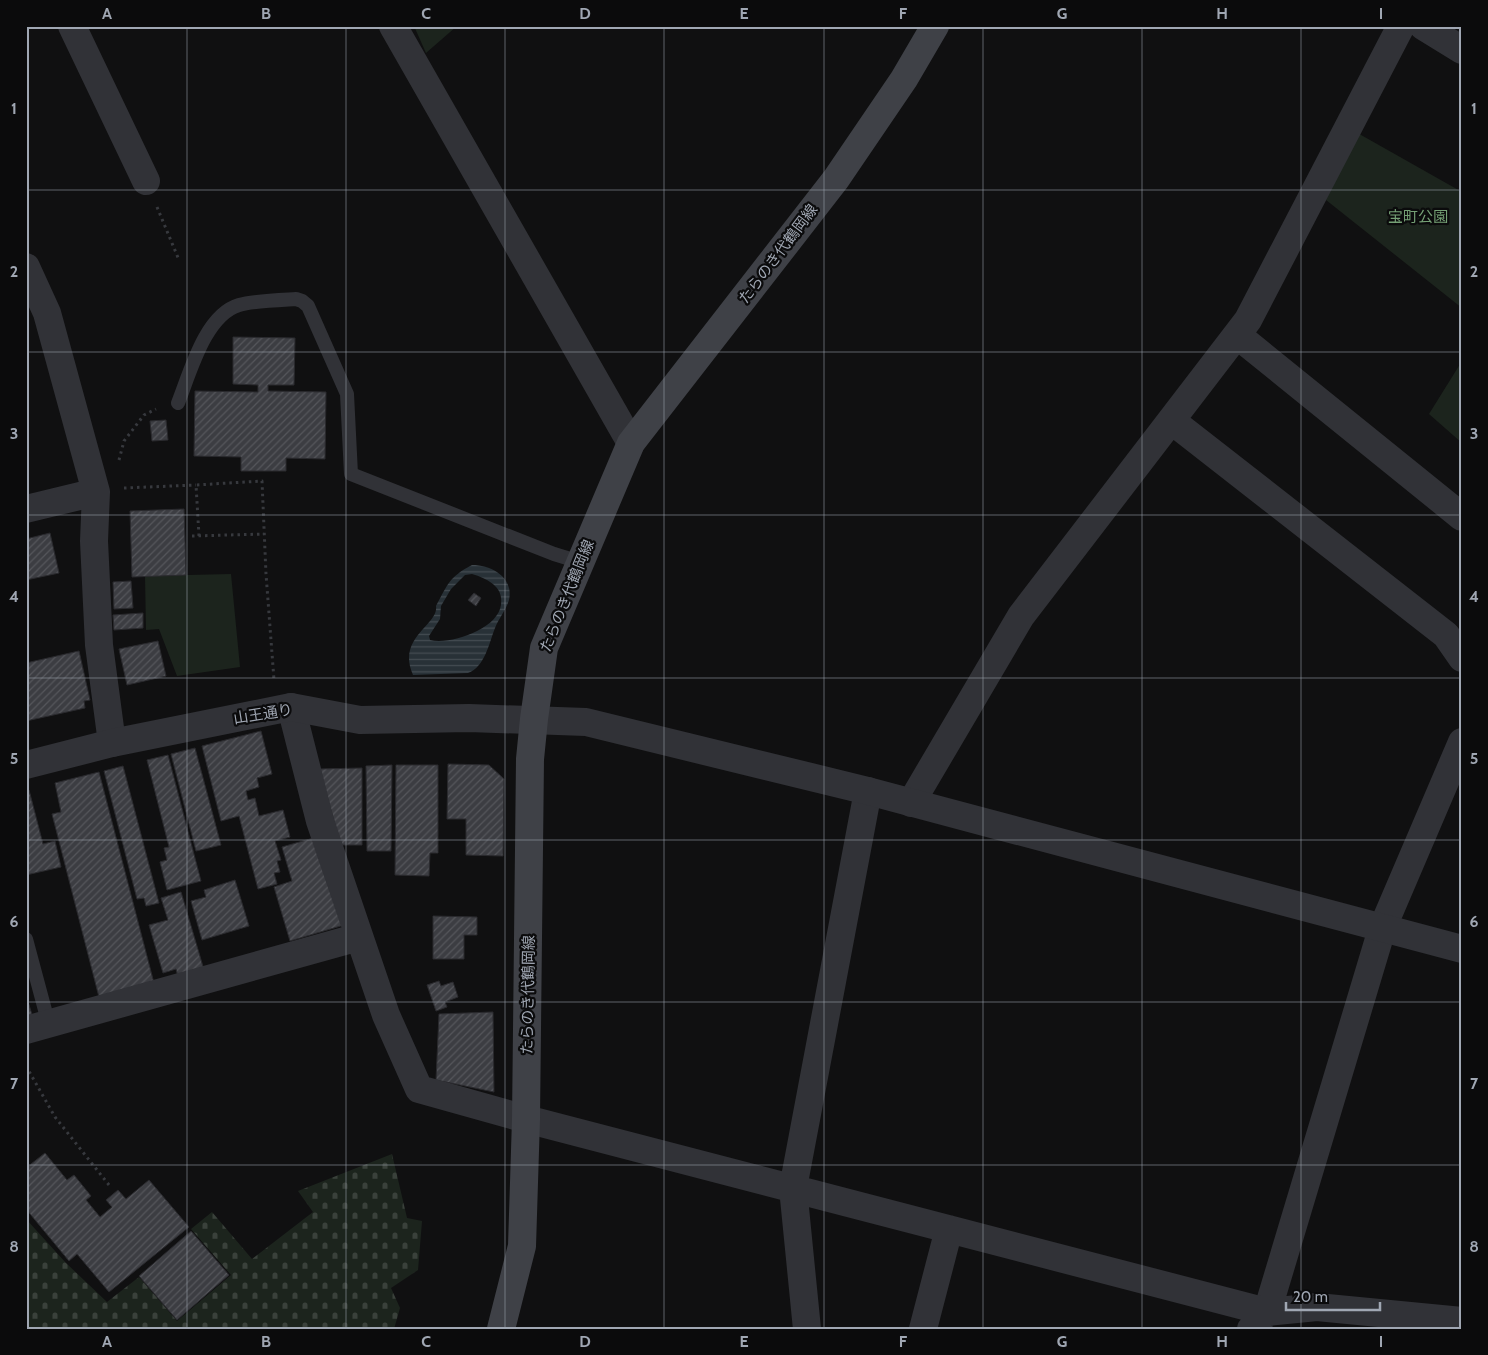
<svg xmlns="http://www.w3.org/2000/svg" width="1488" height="1355" viewBox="0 0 1488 1355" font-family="Cabin,'Noto Sans JP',sans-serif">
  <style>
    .cemetery { fill: url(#cemetery-stones) }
    .park { fill: #1c241d }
    .water { fill: url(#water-rules); fill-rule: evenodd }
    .building { fill: url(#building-hatch); stroke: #2a2a2e }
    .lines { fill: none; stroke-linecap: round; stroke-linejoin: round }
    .path { stroke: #37393e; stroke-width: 3; stroke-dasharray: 2.5 4; stroke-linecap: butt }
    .service { stroke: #313237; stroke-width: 14 }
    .minor { stroke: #313237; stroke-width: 28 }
    .tertiary { stroke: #313237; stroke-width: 28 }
    .secondary { stroke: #3f4147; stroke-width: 28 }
    .grid { fill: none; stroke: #a0a7b3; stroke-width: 1; stroke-opacity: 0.55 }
    .labels { text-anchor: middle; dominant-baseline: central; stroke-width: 4.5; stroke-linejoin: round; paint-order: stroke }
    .park-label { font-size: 15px; fill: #75a075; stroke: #0b0b0c }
    .street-label { font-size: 15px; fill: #a0a7b3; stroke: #0b0b0c }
    .neatline { fill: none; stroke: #a0a7b3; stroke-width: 2 }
    .grid-label { font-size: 16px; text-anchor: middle; font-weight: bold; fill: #a0a7b3 }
  </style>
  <defs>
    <pattern id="cemetery-stones" width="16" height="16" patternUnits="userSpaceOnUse" patternTransform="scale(1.25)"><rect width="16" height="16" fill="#1c241d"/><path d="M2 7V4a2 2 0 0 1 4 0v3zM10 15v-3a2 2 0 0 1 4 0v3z" fill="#3a413b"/></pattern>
    <pattern id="water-rules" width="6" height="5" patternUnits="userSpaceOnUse" patternTransform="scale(1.25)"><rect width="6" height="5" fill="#283137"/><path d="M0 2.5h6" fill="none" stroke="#444c52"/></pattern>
    <pattern id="building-hatch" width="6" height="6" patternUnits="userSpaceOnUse" patternTransform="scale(1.25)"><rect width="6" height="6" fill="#3c3d42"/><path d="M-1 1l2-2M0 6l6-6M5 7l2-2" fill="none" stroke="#55565b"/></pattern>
  </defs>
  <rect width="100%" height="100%" fill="#101011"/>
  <!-- cemetery -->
  <path class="cemetery" d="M392 1154 407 1218 422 1221 418 1270 391 1288 400 1308 394 1329H26V1236L28 1234 26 1232V1219L66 1263 107 1302 139 1277 177 1321 231 1275 191 1229 212 1212 252 1259 313 1212 298 1191Z"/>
  <!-- park -->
  <path class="park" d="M414 26H457L426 53Z
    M1354 131 1462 192V308L1326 200Z
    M1462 361V443L1429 414Z
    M231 574 240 667 177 676 159 629 146 630 145 576Z"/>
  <!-- water -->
  <path class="water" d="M472 565C491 565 514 577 509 600 506 610 499 618 495 628 489 643 485 667 468 673L413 675C396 637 439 625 436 606 448 584 449 577 472 565ZM472 574C480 576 486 579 493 584 500 590 502 596 501 605 498 629 451 645 430 640L429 636 440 619 441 606 451 589 465 575Z"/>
  <!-- building -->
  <path class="building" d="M233 337 295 338 294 385H268V391L326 392 325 459 286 458V471H241V457L194 456 195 391 258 392V385L233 384Z
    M166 420 168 440 152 441 150 421Z
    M184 509 186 575 132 577 130 511Z
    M50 533 59 573 26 580V539Z
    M131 581 133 608 114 609 113 582Z
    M474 593 481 598 476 606 468 600Z
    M143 613V628L114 630 113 615Z
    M158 641 166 676 127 685 119 649Z
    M79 651 90 700 84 701 85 708 26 721V663Z
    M261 731 272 774 257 778 259 787 246 791 248 800 255 798 259 816 283 810 290 837 275 841 281 860 277 861 280 872 274 873 277 884 258 889 239 816 221 821 202 746Z
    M195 748 221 845 196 851 171 754Z
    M168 755 201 881 167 890 160 862 167 860 164 848 169 847 147 760Z
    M448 764 489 765 504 779 503 856 466 855V819H447Z
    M392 765 391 851H367L366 766Z
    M396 765H438V853H430L429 876 395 875Z
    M123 766 159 903 146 906 144 898 137 899 104 771Z
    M362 768V845H341L319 769Z
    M99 772 155 987 100 1001 52 814 61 812 55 783Z
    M29 790 43 844 55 841 61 867 26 875V791Z
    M317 837 344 925 290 941 274 887 292 881 282 847Z
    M235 880 249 926 202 940 191 901 206 897 204 890Z
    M181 892 204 970 178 977 176 969 163 973 149 925 168 920 161 898Z
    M433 916 477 917V935H464V959H433Z
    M439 981 441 986 453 982 458 997 445 1002 447 1007 436 1011 427 985Z
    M26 995 33 1018 26 1020Z
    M493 1012 494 1092 436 1080 439 1014Z
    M45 1153 67 1180 74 1175 91 1196 86 1200 100 1217 112 1207 106 1200 118 1190 126 1199 149 1180 189 1227 109 1292 77 1254 69 1261 26 1209V1168Z
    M191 1231 229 1275 177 1320 139 1276Z"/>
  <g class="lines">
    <!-- path -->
    <path class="path" d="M157 207 179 260
      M119 460 124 441 144 415 156 409
      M124 488 196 485
      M192 536 264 534
      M199 536 196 485 262 481 266 574 274 680
      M26 1066 55 1117 109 1185"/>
    <!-- service -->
    <path class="service" d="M178 403C190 373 205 315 239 305 253 301 280 300 296 299L302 301 308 306 347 394 351 474 554 554 580 562
      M26 939 49 1025"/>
    <!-- minor -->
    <path class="minor" d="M72 26 146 181
      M393 26 631 443
      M1423 26 1462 50
      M26 267 47 313 96 492 94 541 99 645 112 743
      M1237 335 1462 517
      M1172 421 1446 635 1462 658
      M26 509 96 492
      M291 707 320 821 386 1015 419 1089 526 1119 1267 1312 1317 1307 1462 1321
      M911 803 1021 616 1248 320 1401 26
      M26 1030 359 937
      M807 1329 793 1188 868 791
      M923 1329 949 1229
      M1251 1329 1267 1312 1382 929 1462 742"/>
    <!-- tertiary -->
    <path class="tertiary" d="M26 765 112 743 291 707 360 720 469 718 586 722 868 791 1462 949"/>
    <!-- secondary -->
    <path class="secondary" d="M501 1329 522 1246 526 1119 530 759 534 719 544 648 631 443 836 179 904 79 935 26"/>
  </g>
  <!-- grid -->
  <path class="grid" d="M187 26V1329M346 26V1329M505 26V1329M664 26V1329M824 26V1329M983 26V1329M1142 26V1329M1301 26V1329M26 190H1462M26 352H1462M26 515H1462M26 678H1462M26 840H1462M26 1002H1462M26 1165H1462"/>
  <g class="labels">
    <!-- park labels -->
    <g class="park-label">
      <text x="1418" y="217">宝町公園</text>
    </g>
    <!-- street labels -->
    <g class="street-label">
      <text transform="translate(778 254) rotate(-53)">たらのき代鶴岡線</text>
      <text transform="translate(567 596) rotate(-68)">たらのき代鶴岡線</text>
      <text transform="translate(263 714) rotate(-9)">山王通り</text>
      <text transform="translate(528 995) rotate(-89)">たらのき代鶴岡線</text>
    </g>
  </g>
  <!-- border -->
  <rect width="1488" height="1355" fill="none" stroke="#0b0b0c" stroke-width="55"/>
  <!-- scale -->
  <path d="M1286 1302v8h94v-8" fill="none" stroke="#a0a7b3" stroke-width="2.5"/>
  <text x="1293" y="1302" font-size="15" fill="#a0a7b3" stroke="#0b0b0c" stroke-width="4" paint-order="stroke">20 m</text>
  <rect x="28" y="28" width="1432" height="1300" class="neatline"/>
  <g class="grid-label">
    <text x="107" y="19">A</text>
    <text x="266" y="19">B</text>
    <text x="426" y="19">C</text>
    <text x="585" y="19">D</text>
    <text x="744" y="19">E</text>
    <text x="903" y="19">F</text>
    <text x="1062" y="19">G</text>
    <text x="1222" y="19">H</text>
    <text x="1381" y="19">I</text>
    <text x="14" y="114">1</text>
    <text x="1474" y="114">1</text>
    <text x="14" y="277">2</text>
    <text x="1474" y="277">2</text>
    <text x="14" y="439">3</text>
    <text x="1474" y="439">3</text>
    <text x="14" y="602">4</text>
    <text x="1474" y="602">4</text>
    <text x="14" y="764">5</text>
    <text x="1474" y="764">5</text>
    <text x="14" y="927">6</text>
    <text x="1474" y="927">6</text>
    <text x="14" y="1089">7</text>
    <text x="1474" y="1089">7</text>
    <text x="14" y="1252">8</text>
    <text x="1474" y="1252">8</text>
    <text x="107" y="1347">A</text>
    <text x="266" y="1347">B</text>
    <text x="426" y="1347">C</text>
    <text x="585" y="1347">D</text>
    <text x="744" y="1347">E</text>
    <text x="903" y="1347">F</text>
    <text x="1062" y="1347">G</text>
    <text x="1222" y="1347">H</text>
    <text x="1381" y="1347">I</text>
  </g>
</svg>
